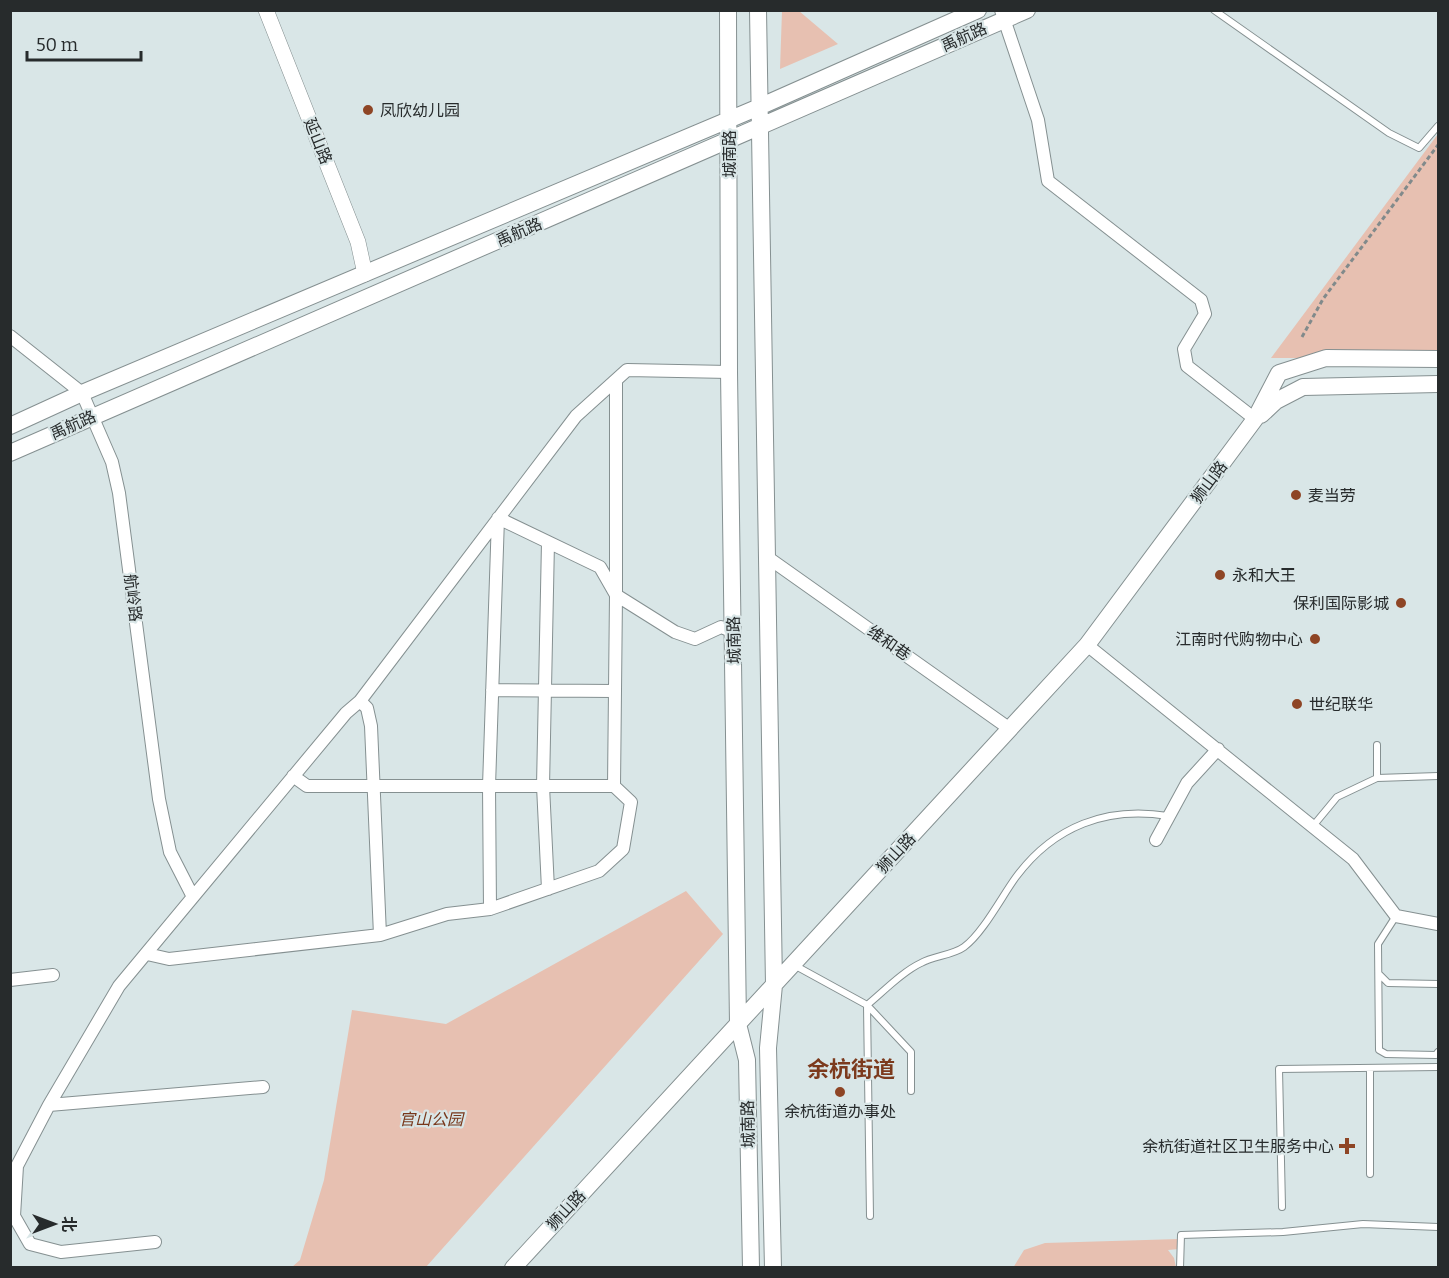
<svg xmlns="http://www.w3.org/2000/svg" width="1449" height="1278" viewBox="0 0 1449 1278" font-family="Bitter,'Noto Sans SC',serif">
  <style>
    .green { fill: #e7c0b1 }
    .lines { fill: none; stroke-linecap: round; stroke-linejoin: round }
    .service-casing { stroke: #859091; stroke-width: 8 }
    .minor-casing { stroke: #859091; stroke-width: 14 }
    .tertiary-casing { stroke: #859091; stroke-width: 16 }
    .secondary-casing { stroke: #859091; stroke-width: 18 }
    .path { stroke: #818a8b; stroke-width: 3; stroke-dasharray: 4.5 3; stroke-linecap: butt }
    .service { stroke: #fff; stroke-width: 6 }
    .minor { stroke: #fff; stroke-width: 12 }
    .tertiary { stroke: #fff; stroke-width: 15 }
    .secondary { stroke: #fff; stroke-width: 16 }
    .poi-dot { fill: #8e4525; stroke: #d9e6e7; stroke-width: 2 }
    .labels { text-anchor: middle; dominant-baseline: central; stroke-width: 4.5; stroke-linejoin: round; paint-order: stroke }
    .street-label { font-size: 16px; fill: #272b2c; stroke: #d9e6e7 }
    .poi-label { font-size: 16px; fill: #272b2c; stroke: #d9e6e7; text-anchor: start }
    .park-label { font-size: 16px; font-style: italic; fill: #78371a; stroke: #d9e6e7 }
    .district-label { font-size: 22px; font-weight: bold; fill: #7c3a1d; stroke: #d9e6e7 }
  </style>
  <rect width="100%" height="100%" fill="#d9e6e7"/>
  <!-- green -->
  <path class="green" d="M782 11H799L838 44 780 69Z
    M1438 134V358H1271Z
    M686 891 723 934 426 1267H292L300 1260 324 1180 352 1010 446 1024Z
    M1179 1239V1249L1168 1250 1174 1258 1176 1267 1013 1268 1024 1250 1045 1243Z"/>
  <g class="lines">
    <defs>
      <path id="service" d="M1214 10 1389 133 1419 148 1438 126
        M1377 745V778
        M1313 826 1337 797 1377 778 1438 776
        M1396 916 1378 944 1379 1050 1386 1054 1436 1055 1438 1052
        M794 965 867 1005 911 1052V1091
        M1379 974 1388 983 1438 984
        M1370 1068V1174
        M1282 1207 1279 1069 1438 1067
        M870 1216 867 1005C884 991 902 972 921 963 934 956 953 955 964 947 983 933 1002 896 1016 877 1054 826 1107 806 1168 816
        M1180 1268 1181 1235 1283 1232 1363 1224 1438 1227"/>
      <path id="minor" d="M1001 10 1038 120 1048 181 1201 300 1205 314 1184 349 1187 366 1255 419
        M10 336 82 393 112 462 119 493 159 799 170 852 192 895
        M616 380V595L675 632 695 639 721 627 734 632
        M548 542 543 786 548 889
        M767 557 1010 729
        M1087 645 1353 859 1396 916 1438 924
        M492 690 615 691
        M293 776 307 786H614L631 802 623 849 599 871 490 909 447 914 380 935
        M1156 840 1187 783 1218 749
        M490 909 489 786 498 518 600 567 616 595 614 786
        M147 954 169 959 380 935 371 726 367 708 360 701
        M10 980 53 975
        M49 1105 263 1087
        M155 1242 61 1252 30 1244 14 1216 17 1166 49 1105 119 986 346 713 360 701 576 416 627 370 729 372"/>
      <path id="tertiary" d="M266 10 358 242 365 274"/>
      <path id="secondary" d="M728 10 729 372 738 1024 747 1060 751 1268
        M758 10 774 985 768 1048 773 1268
        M1261 415 1276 401 1303 387 1438 384
        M10 426 82 393 759 107 978 10
        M10 453 1027 10
        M513 1268 1087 645 1255 419 1279 373 1326 358 1438 359"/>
    </defs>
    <!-- service casing -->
    <use href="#service" class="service-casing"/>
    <!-- minor casing -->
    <use href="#minor" class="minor-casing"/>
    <!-- tertiary casing -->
    <use href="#tertiary" class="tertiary-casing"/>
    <!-- secondary casing -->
    <use href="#secondary" class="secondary-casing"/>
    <!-- path -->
    <path class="path" d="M1302 337 1323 299 1438 145"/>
    <!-- service -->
    <use href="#service" class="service"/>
    <!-- minor -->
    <use href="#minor" class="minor"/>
    <!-- tertiary -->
    <use href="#tertiary" class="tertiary"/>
    <!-- secondary -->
    <use href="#secondary" class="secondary"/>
  </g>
  <!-- markers -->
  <g class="poi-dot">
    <circle cx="368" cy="110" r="6"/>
    <circle cx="1296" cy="495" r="6"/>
    <circle cx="1220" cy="575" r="6"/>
    <circle cx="1401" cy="603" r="6"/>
    <circle cx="1315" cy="639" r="6"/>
    <circle cx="1297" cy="704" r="6"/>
    <circle cx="840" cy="1092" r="6"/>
    <path d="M1344 1137h6v6h6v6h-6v6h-6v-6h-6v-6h6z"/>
  </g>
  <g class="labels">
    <!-- street labels -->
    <g class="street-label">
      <text transform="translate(964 37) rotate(-24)">禹航路</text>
      <text transform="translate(318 141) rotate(68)">延山路</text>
      <text transform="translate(729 154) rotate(-90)">城南路</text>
      <text transform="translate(519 232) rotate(-23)">禹航路</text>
      <text transform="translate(73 425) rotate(-24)">禹航路</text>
      <text transform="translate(1209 482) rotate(-53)">狮山路</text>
      <text transform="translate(133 598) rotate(83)">航岭路</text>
      <text transform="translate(734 640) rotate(-91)">城南路</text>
      <text transform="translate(889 643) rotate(35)">维和巷</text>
      <text transform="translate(896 853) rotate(-47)">狮山路</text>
      <text transform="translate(748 1124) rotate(-91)">城南路</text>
      <text transform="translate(566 1210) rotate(-47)">狮山路</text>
    </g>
    <!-- poi labels -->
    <g class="poi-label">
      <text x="380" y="110">凤欣幼儿园</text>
      <text x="1308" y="495">麦当劳</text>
      <text x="1232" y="575">永和大王</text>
      <text x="1389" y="603" text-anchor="end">保利国际影城</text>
      <text x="1303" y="639" text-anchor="end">江南时代购物中心</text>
      <text x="1309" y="704">世纪联华</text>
      <text x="840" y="1111" text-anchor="middle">余杭街道办事处</text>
      <text x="1334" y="1146" text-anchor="end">余杭街道社区卫生服务中心</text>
    </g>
    <!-- park labels -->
    <g class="park-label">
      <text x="431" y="1119">官山公园</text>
    </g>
    <!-- district labels -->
    <g class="district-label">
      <text x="851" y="1069">余杭街道</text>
    </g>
  </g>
  <!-- border -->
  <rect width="1449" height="1278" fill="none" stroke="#272b2c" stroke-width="24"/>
  <!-- north arrow -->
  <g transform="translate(54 1224) rotate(90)" stroke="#d9e6e7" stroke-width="4.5" paint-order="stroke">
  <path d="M0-4.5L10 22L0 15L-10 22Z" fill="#272b2c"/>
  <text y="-9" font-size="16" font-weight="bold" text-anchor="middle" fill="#272b2c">北</text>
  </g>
  <!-- scale -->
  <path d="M27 51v9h114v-9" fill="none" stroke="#272b2c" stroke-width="3"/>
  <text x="36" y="51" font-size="18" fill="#272b2c" stroke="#d9e6e7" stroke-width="4.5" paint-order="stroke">50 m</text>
</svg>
